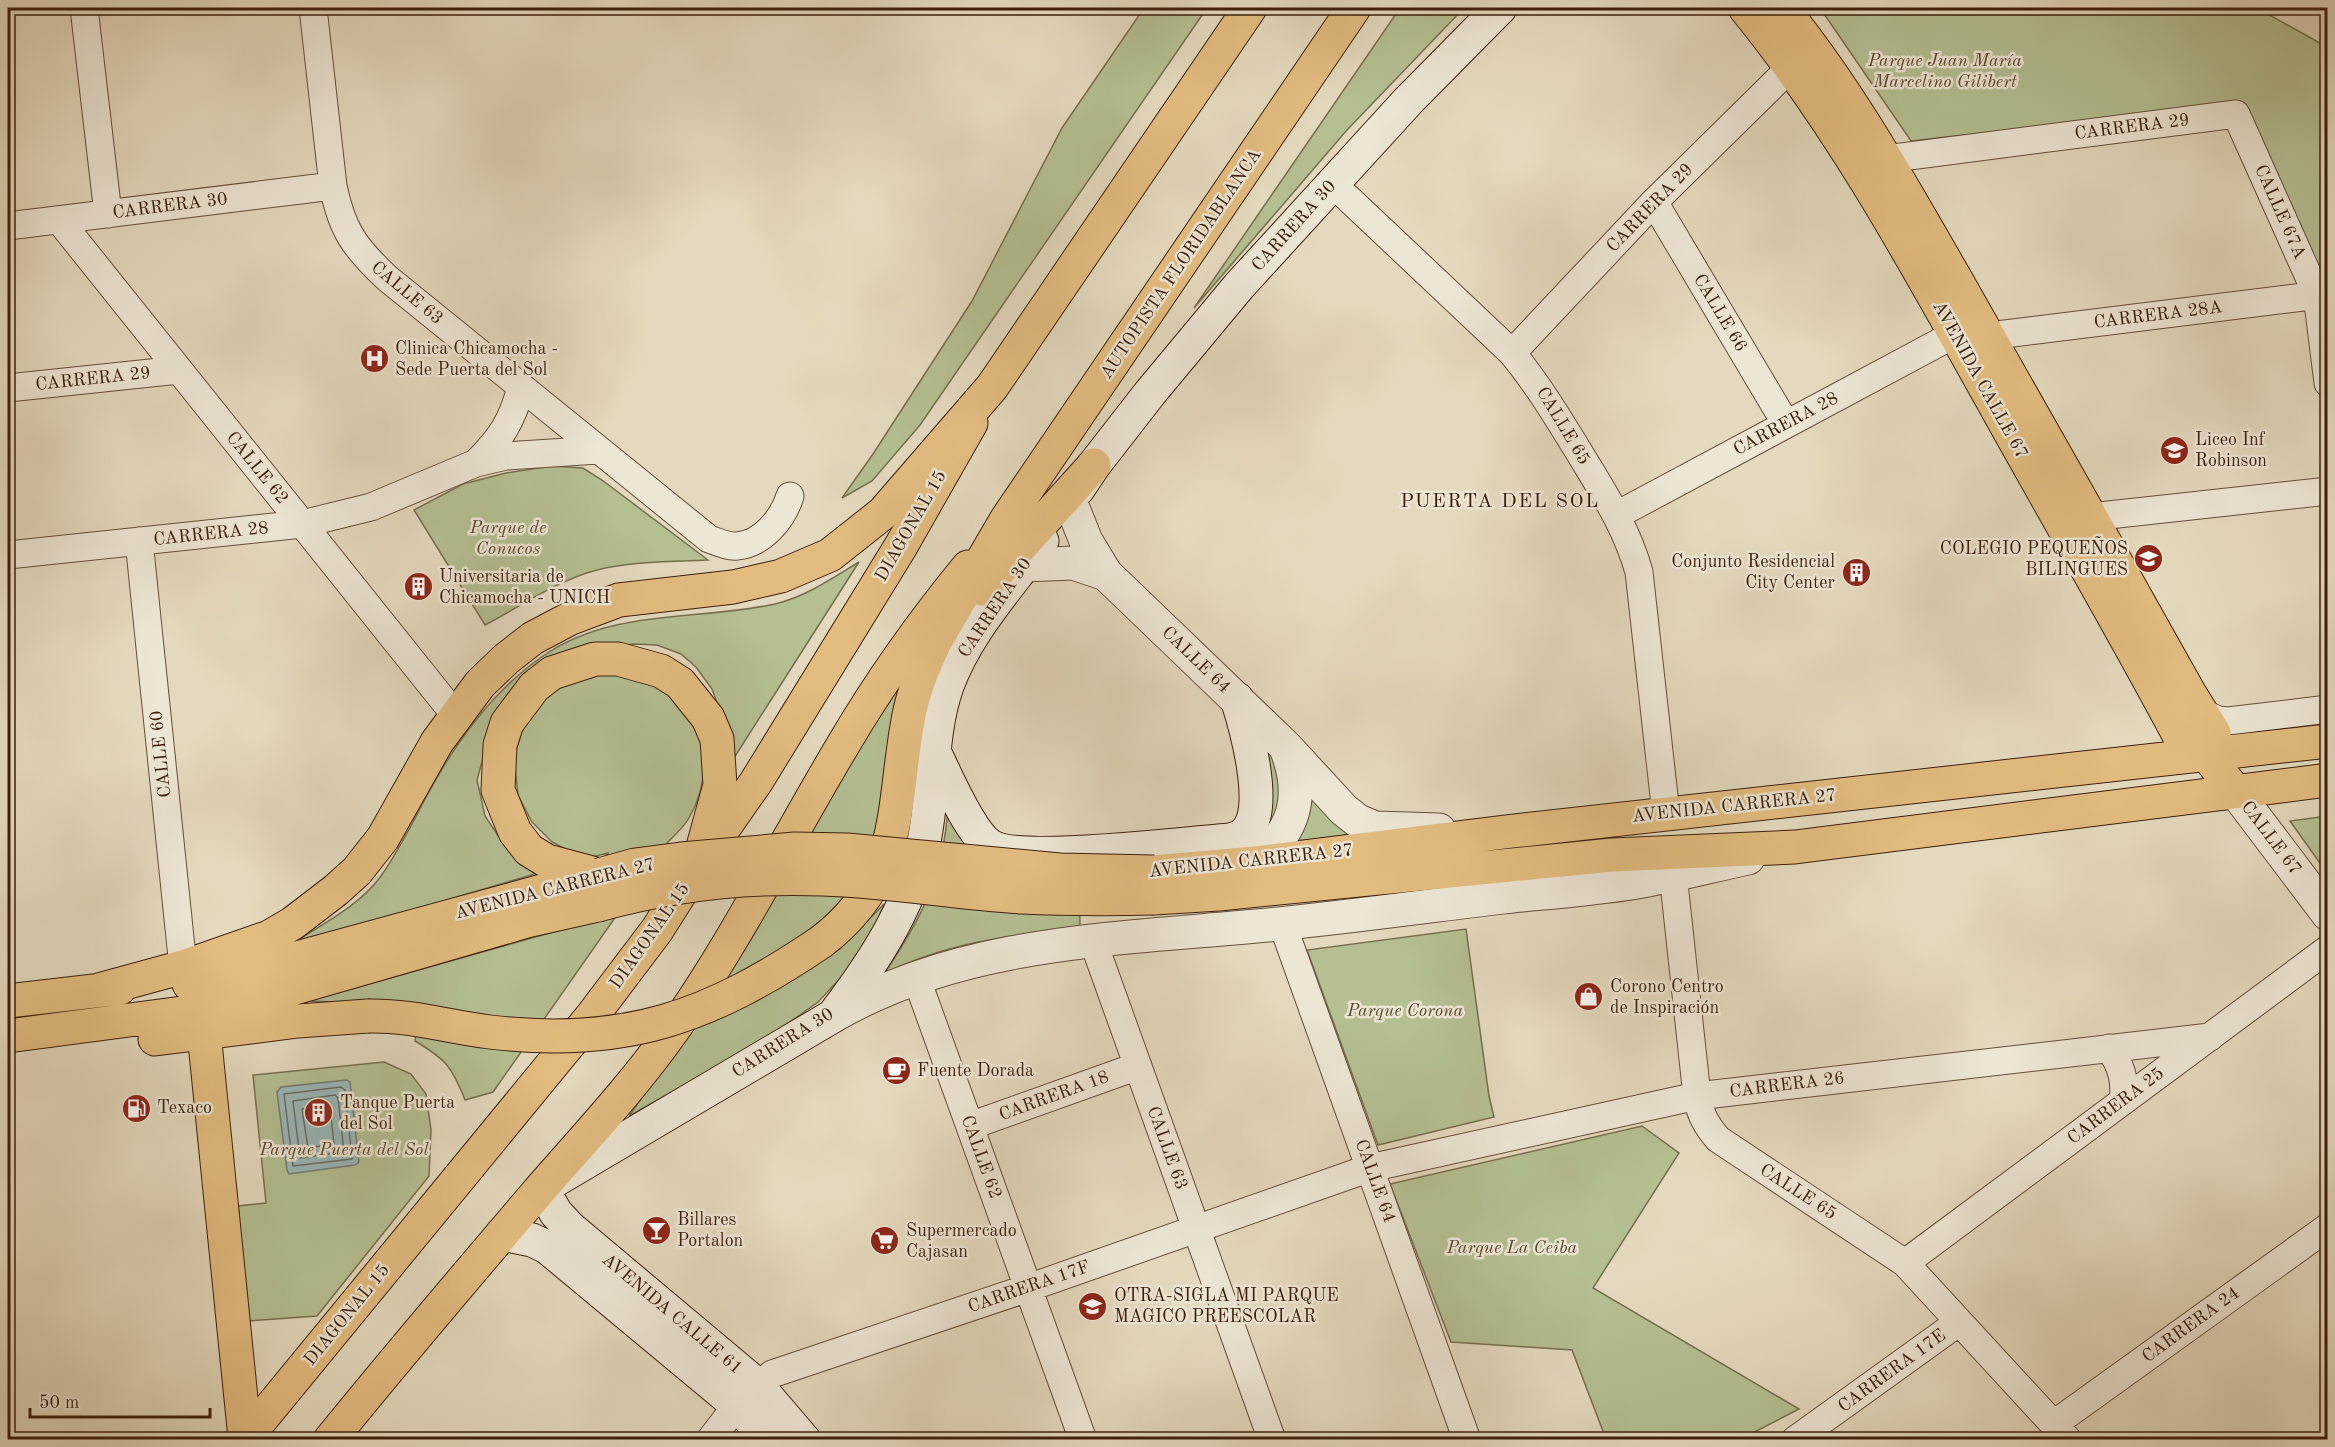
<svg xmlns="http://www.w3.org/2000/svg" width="2335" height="1447" viewBox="0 0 2335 1447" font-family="'Old Standard TT',serif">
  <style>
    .green { fill: #b4bf92; stroke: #786e4e; stroke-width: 1.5 }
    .water { fill: #98b8ba; stroke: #737a74; stroke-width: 1.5 }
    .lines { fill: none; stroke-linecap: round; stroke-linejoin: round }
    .shore { stroke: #6a6b62; stroke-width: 1.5 }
    .minor-casing { stroke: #664d38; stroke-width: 29 }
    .tertiary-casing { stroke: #664d38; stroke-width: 35 }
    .secondary-casing { stroke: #3c1e0b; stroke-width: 35 }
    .primary-casing { stroke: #3c1e0b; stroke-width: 35 }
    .trunk-casing { stroke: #3c1e0b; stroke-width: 35 }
    .minor { stroke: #ede6d5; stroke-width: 27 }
    .tertiary { stroke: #ede6d5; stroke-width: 33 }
    .secondary { stroke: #ede6d5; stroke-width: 33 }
    .primary { stroke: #e2bc7f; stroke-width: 33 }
    .trunk { stroke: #e2bc7f; stroke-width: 33 }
    .trunk-bridge-casing { stroke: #3c1e0b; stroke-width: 35; stroke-linecap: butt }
    .trunk-bridge { stroke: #e2bc7f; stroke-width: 33 }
    .labels { text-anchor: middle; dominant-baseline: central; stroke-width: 5; stroke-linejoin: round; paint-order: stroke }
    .park-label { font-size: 18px; font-style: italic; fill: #5a462d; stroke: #ede6d5 }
    .street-label { font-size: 18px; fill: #3c1e0b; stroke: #ede6d5 }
    .poi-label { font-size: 18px; fill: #3c1e0b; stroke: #ede6d5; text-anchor: start }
    .neighbourhood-label { font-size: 20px; letter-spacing: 1.5px; fill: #3c1e0b; stroke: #ede6d5 }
  </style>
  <rect width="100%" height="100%" fill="#e4d9be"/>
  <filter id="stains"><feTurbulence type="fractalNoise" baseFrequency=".00333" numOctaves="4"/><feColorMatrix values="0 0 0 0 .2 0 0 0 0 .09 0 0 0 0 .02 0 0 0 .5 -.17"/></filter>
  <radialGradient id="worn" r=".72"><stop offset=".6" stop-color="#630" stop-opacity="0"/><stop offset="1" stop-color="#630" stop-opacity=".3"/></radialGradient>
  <!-- green -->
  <path class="green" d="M1144 8H1207L920 425 872 481 842 498 873 454 972 301 1062 128Z
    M1400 8H1464L1347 130 1194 308Z
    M1820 8H2257L2327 47V282L2323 283 2243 103 1911 141Z
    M551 466 583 468 602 480 708 560C672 562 633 561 597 570 558 580 521 606 485 625L414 510 463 484 506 473Z
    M859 562 732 761 724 721 712 689 696 667 681 654 657 645 634 644 599 648 488 740 477 780 485 816 505 846 545 871 287 947C318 926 359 907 381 876 400 849 414 819 430 790 457 740 496 688 543 656 613 608 696 621 775 604 805 597 833 578 859 562Z
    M622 670C633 674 647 676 656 682 705 713 717 769 689 818 684 827 675 835 668 842L493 1092 465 1100C452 1066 445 1059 415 1041L420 1005 308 1001 600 919 608 853 584 859 552 842 532 822 518 795 514 757 527 716 553 688 582 673Z
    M899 687 875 837 829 955 840 949 884 904 871 940 849 969 818 1002 769 1037 629 1116 727 977 754 934 827 797Z
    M1253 732 1278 752 1280 819 1256 841Z
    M1308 786 1360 837 1295 844C1308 822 1309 810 1308 786Z
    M948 808 963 832 1079 864 1080 927C1013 935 944 943 884 974 922 917 943 878 948 808Z
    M2327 816H2328L2327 873 2290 821Z
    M1466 929 1489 1096 1494 1117 1378 1145 1307 950Z
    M384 1062 411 1074 426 1094 431 1130 429 1176 317 1316 248 1321 238 1206 266 1203 253 1075Z
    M1642 1126 1679 1153 1593 1288 1799 1409 1741 1439H1606L1572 1350 1451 1342 1390 1184Z"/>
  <!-- water -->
  <path class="water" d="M347 1080 350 1082 359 1162 355 1165 289 1174 287 1170 277 1092 281 1087Z"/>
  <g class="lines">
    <!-- shore -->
    <path class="shore" d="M341 1087 345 1090 352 1159 293 1166 284 1094Z
      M335 1095 338 1098 344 1152 300 1158 293 1101Z
      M327 1105 330 1107 334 1144 308 1148 302 1109Z"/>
    <defs>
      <path id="minor" d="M84 8 108 214
        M313 8 333 186C342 230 354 247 387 278L709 539C718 542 728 547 737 546 762 544 783 519 790 496
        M1886 159 2236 114 2317 295 2328 383
        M1333 184 1512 353C1539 386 1560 421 1582 457 1605 495 1627 529 1639 572L1666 814
        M1654 202 1786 424
        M59 220 456 716
        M8 226 333 186
        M1989 336 2328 294
        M1512 353 1654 202 1791 67
        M8 388 179 370
        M476 463C501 438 512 422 521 387
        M1617 515 1955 334
        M2072 519 2328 491
        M139 541 183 967
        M8 555 302 524 371 507 476 463 506 456 598 450
        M2201 712 2218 720 2228 721 2328 709
        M1673 874 1697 1096C1700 1114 1706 1125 1718 1139L1905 1263 2068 1440
        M1282 923 1467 1440
        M1093 941 1272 1440
        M916 977 1083 1440
        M2109 1048C2121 1065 2126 1080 2123 1101
        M970 1126 1138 1066
        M1905 1263 2328 949
        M2054 1424 2328 1227
        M710 1440 737 1405 772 1374 1028 1288 1370 1168 1697 1096 2210 1037
        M1795 1440 1959 1322"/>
      <path id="tertiary" d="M1070 501 1086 541 1106 574 1286 747 1344 810 1358 821 1375 828 1439 830
        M1024 565 1073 563 1106 574
        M2235 791 2328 914
        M1255 863C1295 831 1305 797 1286 748
        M833 1016C967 938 1129 939 1279 924 1354 916 1429 906 1503 897 1551 892 1600 889 1648 880 1681 874 1715 865 1748 858"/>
      <path id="secondary" d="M1078 489 1094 465 1150 393 1239 286 1409 100 1500 8
        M934 751C945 774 969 831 989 845 1018 865 1186 843 1230 840 1238 838 1244 836 1249 828 1267 803 1246 727 1237 699
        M502 1234 532 1240 547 1247 737 1405 769 1440
        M804 1440 757 1385 570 1228 556 1213 542 1188 833 1016C875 961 916 899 926 830 934 782 931 732 947 686 967 631 1009 587 1042 541"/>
      <path id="primary" d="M1745 8C1842 127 1916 264 1991 398 2054 512 2120 624 2181 739L2206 754 2235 791
        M1782 8C1851 93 1903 188 1958 283 2036 419 2113 557 2190 694L2214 733 2206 754
        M204 1033 245 1438
        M244 1440 592 1016 657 930 698 865 756 782 901 546 971 423
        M330 1440C398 1356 467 1275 537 1193 583 1140 632 1088 673 1030 737 939 786 840 843 745 880 682 922 623 968 567"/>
      <path id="trunk" d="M982 589 1094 465
        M1154 872 1255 863 1513 831 2328 741
        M599 875 547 861 529 850 515 832 498 790 500 745 507 723 534 687 552 673 595 659H618L661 671 680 683 708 718 717 739 720 785 698 865
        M1154 898 1219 894 1612 855 1795 847 2328 780
        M821 942C906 877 891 807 909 715 914 690 924 665 935 642L1006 520 1354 8
        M189 984 212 980 297 958 597 876
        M99 990 183 967 269 937 293 923 336 890 357 871 383 838 437 742 480 684 506 659 533 638 571 618 619 600 733 587 781 576 830 555 883 513 992 387 1250 8
        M8 1001 120 988
        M8 1036 190 1012 257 999 527 921 598 905
        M155 1039 298 1021 368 1016"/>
    </defs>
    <!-- minor casing -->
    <use href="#minor" class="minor-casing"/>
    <!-- tertiary casing -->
    <use href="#tertiary" class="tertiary-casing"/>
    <!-- secondary casing -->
    <use href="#secondary" class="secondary-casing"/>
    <!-- primary casing -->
    <use href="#primary" class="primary-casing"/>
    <!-- trunk casing -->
    <use href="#trunk" class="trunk-casing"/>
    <!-- minor -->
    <use href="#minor" class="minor"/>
    <!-- tertiary -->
    <use href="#tertiary" class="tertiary"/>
    <!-- secondary -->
    <use href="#secondary" class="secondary"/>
    <!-- primary -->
    <use href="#primary" class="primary"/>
    <!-- trunk -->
    <use href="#trunk" class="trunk"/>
    <defs>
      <path id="trunk-bridge" d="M599 875 635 865 681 859 795 849 847 850 1060 870 1154 872
        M598 905C670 885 748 876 823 879 890 881 956 893 1022 897 1066 899 1110 899 1154 898
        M368 1016C410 1015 449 1027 490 1032 625 1048 710 1017 821 942"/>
    </defs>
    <!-- trunk-bridge casing -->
    <use href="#trunk-bridge" class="trunk-bridge-casing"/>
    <!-- trunk-bridge -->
    <use href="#trunk-bridge" class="trunk-bridge"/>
  </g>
  <!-- icons -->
  <defs>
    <symbol id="hospital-disc" viewBox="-11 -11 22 22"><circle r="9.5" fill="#8f2418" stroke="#ede6d5"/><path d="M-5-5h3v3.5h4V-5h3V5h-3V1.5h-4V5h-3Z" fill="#fff"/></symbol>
    <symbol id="school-disc" viewBox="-11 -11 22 22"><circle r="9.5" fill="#8f2418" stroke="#ede6d5"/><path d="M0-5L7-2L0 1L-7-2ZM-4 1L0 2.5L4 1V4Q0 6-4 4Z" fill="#fff"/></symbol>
    <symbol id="building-disc" viewBox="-11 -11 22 22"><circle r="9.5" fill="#8f2418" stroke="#ede6d5"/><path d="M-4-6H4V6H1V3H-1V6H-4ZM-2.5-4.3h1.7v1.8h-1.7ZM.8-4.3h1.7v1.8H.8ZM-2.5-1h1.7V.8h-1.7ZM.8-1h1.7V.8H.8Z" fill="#fff"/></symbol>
    <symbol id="shop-disc" viewBox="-11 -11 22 22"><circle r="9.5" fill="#8f2418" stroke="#ede6d5"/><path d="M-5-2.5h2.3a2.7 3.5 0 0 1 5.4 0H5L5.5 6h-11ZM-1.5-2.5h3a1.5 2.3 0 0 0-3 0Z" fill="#fff"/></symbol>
    <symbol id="cafe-disc" viewBox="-11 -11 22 22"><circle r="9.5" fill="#8f2418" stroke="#ede6d5"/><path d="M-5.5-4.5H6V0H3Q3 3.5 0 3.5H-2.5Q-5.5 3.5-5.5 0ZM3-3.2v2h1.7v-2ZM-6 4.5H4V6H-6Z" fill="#fff"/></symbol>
    <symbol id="fuel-disc" viewBox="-11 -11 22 22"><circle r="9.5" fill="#8f2418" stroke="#ede6d5"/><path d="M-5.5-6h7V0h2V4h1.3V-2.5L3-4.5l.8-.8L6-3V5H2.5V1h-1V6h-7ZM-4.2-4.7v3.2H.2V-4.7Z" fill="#fff"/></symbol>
    <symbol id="bar-disc" viewBox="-11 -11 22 22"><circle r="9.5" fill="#8f2418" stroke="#ede6d5"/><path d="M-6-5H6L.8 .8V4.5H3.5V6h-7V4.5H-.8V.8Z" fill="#fff"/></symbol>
    <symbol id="supermarket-disc" viewBox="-11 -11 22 22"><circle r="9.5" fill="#8f2418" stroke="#ede6d5"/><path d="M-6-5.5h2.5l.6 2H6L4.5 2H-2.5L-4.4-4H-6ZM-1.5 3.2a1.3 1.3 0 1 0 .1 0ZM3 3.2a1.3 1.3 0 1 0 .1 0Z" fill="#fff"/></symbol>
  </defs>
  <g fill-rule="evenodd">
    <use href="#hospital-disc" x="358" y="342" width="33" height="33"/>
    <use href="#school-disc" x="2158" y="434" width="33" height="33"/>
    <use href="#school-disc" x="2132" y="542" width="33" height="33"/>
    <use href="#building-disc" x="1840" y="556" width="33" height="33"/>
    <use href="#building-disc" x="402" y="570" width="33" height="33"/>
    <use href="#shop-disc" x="1572" y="980" width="33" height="33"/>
    <use href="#cafe-disc" x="880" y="1054" width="33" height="33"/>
    <use href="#fuel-disc" x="120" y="1092" width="33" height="33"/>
    <use href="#building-disc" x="302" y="1096" width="33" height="33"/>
    <use href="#bar-disc" x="640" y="1214" width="33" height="33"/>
    <use href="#supermarket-disc" x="868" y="1224" width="33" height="33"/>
    <use href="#school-disc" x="1076" y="1290" width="33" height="33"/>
  </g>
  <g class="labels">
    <!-- park labels -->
    <g class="park-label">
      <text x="1945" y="61">Parque Juan María<tspan x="1945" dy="21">Marcelino Gilibert</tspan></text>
      <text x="508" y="528">Parque de<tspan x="508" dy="21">Conucos</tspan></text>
      <text x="1405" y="1011">Parque Corona</text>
      <text x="344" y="1150">Parque Puerta del Sol</text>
      <text x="1512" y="1248">Parque La Ceiba</text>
    </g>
    <!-- street labels -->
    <g class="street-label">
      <text transform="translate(2132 127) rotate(-7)">CARRERA 29</text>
      <text transform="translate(170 206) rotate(-7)">CARRERA 30</text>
      <text transform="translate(1650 208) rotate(-46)">CARRERA 29</text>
      <text transform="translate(2280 212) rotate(66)">CALLE 67A</text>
      <text transform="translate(1294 226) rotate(-48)">CARRERA 30</text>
      <text transform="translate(1181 264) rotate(-56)">AUTOPISTA FLORIDABLANCA</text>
      <text transform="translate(407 293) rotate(40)">CALLE 63</text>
      <text transform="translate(1720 313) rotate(59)">CALLE 66</text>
      <text transform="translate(2158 315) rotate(-7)">CARRERA 28A</text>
      <text transform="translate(93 379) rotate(-6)">CARRERA 29</text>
      <text transform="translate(1980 380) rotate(61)">AVENIDA CALLE 67</text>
      <text transform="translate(1786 424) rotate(-28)">CARRERA 28</text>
      <text transform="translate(1563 426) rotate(59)">CALLE 65</text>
      <text transform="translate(257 468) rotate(51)">CALLE 62</text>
      <text transform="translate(911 526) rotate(-60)">DIAGONAL 15</text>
      <text transform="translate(211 534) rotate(-6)">CARRERA 28</text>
      <text transform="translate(995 608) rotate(-56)">CARRERA 30</text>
      <text transform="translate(1196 660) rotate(44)">CALLE 64</text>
      <text transform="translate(161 754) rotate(-96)">CALLE 60</text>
      <text transform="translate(1734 806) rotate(-6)">AVENIDA CARRERA 27</text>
      <text transform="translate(2271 838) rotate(53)">CALLE 67</text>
      <text transform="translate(1251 861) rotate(-6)">AVENIDA CARRERA 27</text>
      <text transform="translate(555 889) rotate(-14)">AVENIDA CARRERA 27</text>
      <text transform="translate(650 936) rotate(-55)">DIAGONAL 15</text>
      <text transform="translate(783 1043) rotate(-32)">CARRERA 30</text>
      <text transform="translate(1787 1085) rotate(-7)">CARRERA 26</text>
      <text transform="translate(1054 1096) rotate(-20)">CARRERA 18</text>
      <text transform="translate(2116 1106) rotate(-37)">CARRERA 25</text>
      <text transform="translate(1167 1148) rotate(70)">CALLE 63</text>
      <text transform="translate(981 1157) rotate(70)">CALLE 62</text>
      <text transform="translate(1375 1181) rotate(70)">CALLE 64</text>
      <text transform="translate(1798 1192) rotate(33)">CALLE 65</text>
      <text transform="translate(1029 1287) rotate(-19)">CARRERA 17F</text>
      <text transform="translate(672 1314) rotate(40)">AVENIDA CALLE 61</text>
      <text transform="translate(347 1315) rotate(-51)">DIAGONAL 15</text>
      <text transform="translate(2191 1325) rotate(-36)">CARRERA 24</text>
      <text transform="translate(1892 1371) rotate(-36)">CARRERA 17E</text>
    </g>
    <!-- poi labels -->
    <g class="poi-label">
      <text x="395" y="349">Clinica Chicamocha -<tspan x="395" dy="21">Sede Puerta del Sol</tspan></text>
      <text x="2195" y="440">Liceo Inf<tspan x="2195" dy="21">Robinson</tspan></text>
      <text x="2128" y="549" text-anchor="end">COLEGIO PEQUEÑOS<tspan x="2128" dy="21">BILINGUES</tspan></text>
      <text x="1835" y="562" text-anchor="end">Conjunto Residencial<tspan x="1835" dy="21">City Center</tspan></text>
      <text x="439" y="577">Universitaria de<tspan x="439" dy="21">Chicamocha - UNICH</tspan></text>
      <text x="1610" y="987">Corono Centro<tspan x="1610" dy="21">de Inspiración</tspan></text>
      <text x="917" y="1071">Fuente Dorada</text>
      <text x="340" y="1103">Tanque Puerta<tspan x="340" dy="21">del Sol</tspan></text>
      <text x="157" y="1108">Texaco</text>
      <text x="677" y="1220">Billares<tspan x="677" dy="21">Portalon</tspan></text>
      <text x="906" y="1231">Supermercado<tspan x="906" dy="21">Cajasan</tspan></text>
      <text x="1114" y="1296">OTRA-SIGLA MI PARQUE<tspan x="1114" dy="21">MAGICO PREESCOLAR</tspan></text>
    </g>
    <!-- neighbourhood labels -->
    <g class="neighbourhood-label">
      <text x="1500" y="502">PUERTA DEL SOL</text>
    </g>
  </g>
  <!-- margin -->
  <rect width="2335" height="1447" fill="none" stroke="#e4d9be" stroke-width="30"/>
  <rect x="9" y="9" width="2317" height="1429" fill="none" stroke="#3c1e0b" stroke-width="3"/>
  <rect x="15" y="15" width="2305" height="1417" fill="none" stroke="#3c1e0b" stroke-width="1.5"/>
  <!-- scale -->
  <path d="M30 1408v9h180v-9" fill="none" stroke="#3c1e0b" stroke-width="3"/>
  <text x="39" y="1408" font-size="18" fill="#3c1e0b" stroke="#ede6d5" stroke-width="4.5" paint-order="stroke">50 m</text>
  <rect width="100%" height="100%" filter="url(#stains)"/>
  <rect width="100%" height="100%" fill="url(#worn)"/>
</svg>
